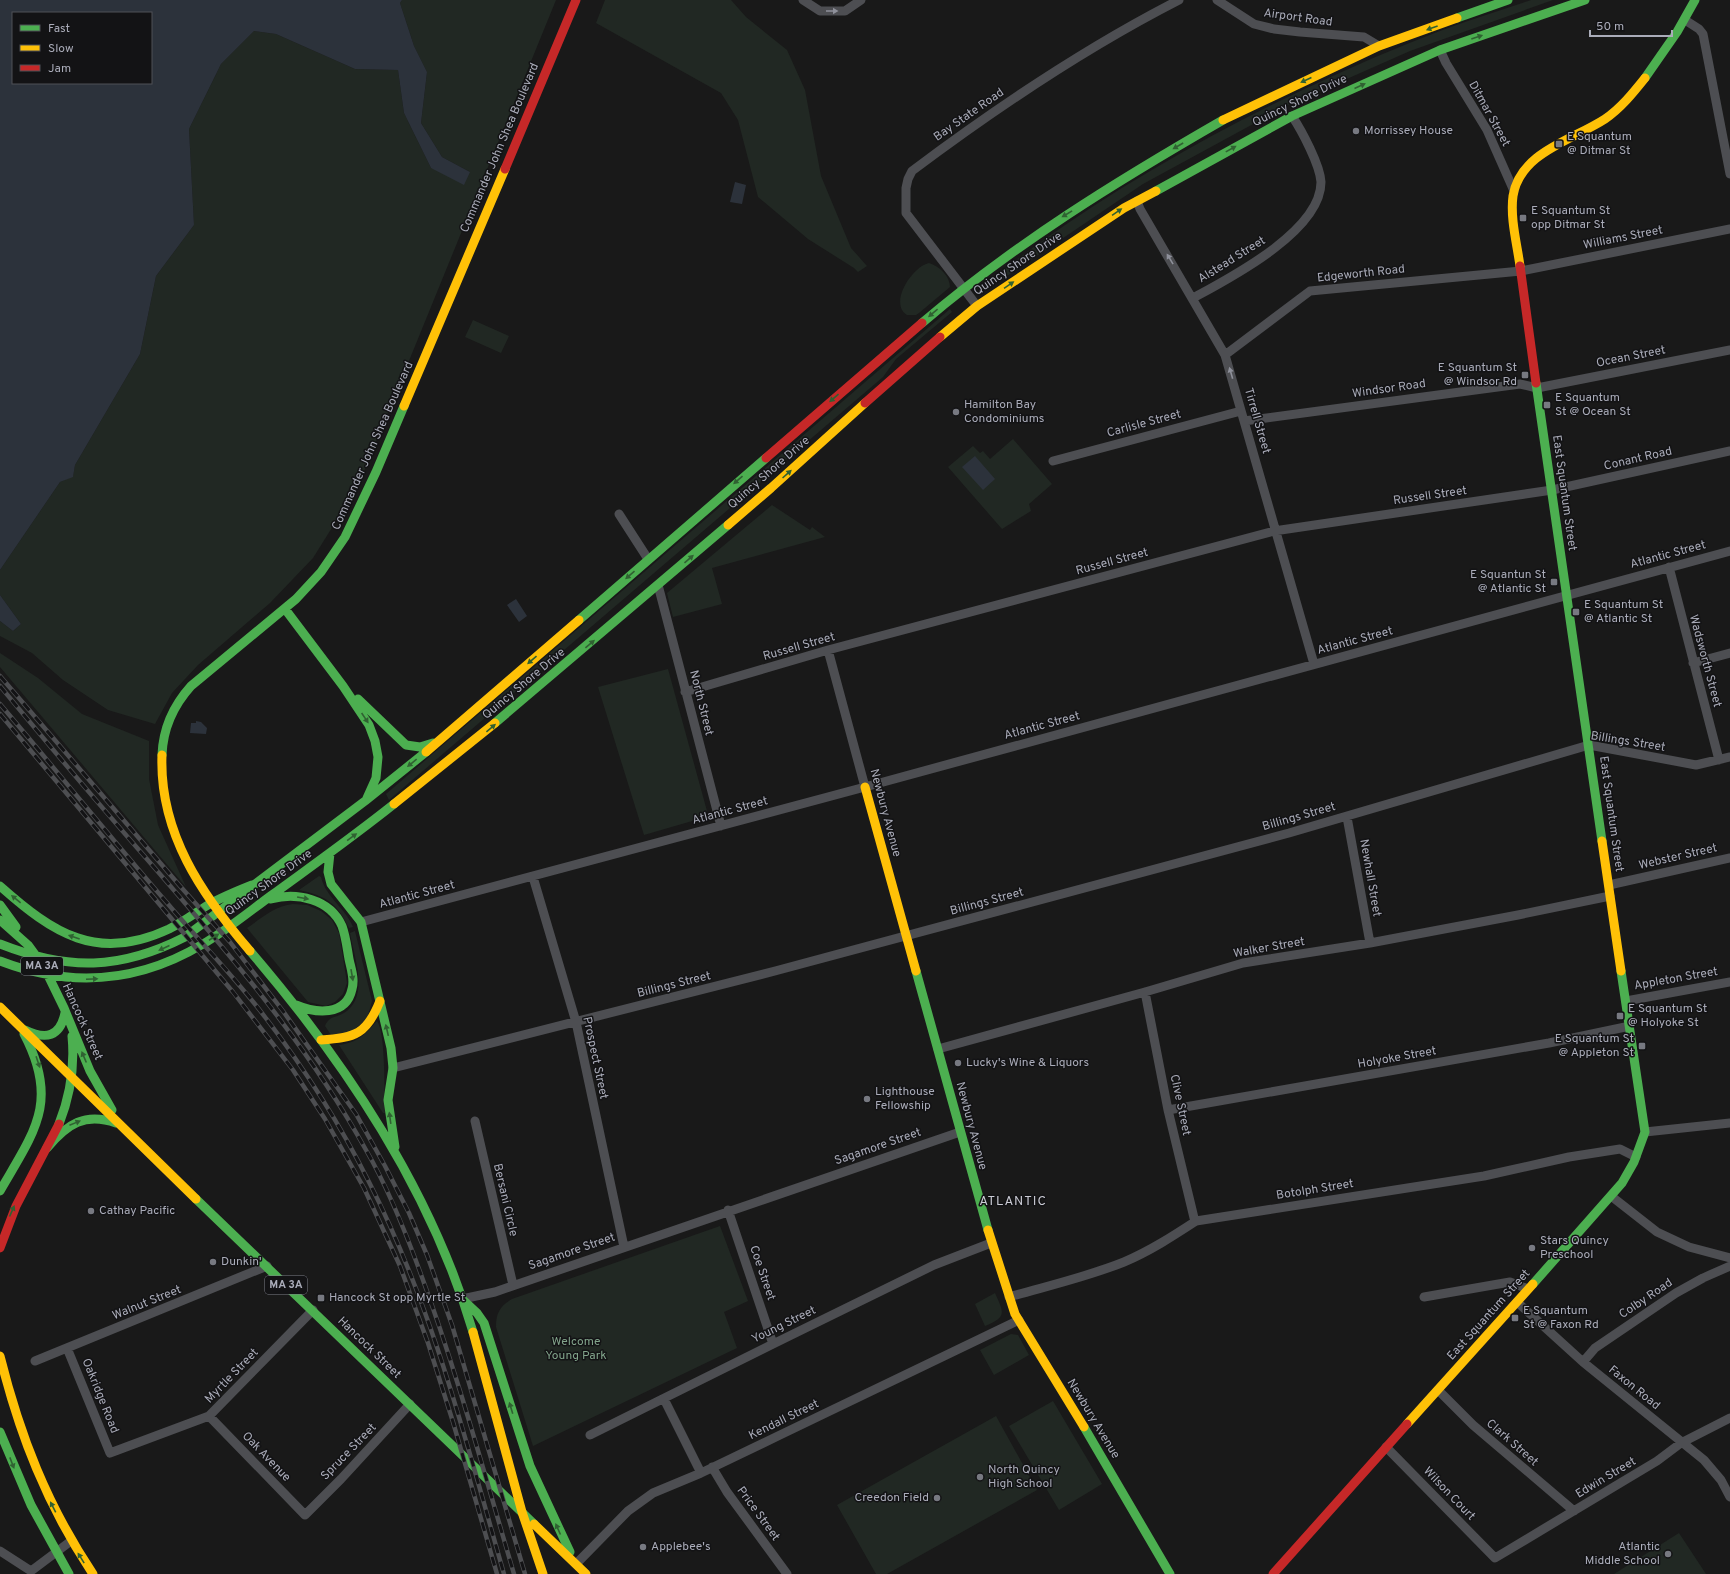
<svg xmlns="http://www.w3.org/2000/svg" width="1730" height="1574" viewBox="0 0 1730 1574" font-family="Overpass,sans-serif">
  <style>
    .green { fill: #212823 }
    .water { fill: #2c323b; fill-rule: evenodd }
    .lines { fill: none; stroke-linecap: round; stroke-linejoin: round }
    .street { stroke: #4d4e52; stroke-width: 9 }
    .fast { stroke: #4caf50; stroke-width: 9 }
    .slow { stroke: #ffc107; stroke-width: 9 }
    .jam { stroke: #c62828; stroke-width: 9 }
    .rail-casing { stroke: #4d4e51; stroke-width: 4.5 }
    .rail { stroke: #131315; stroke-width: 3; stroke-dasharray: 9; stroke-linecap: butt }
    .oneway { fill: #8e909a }
    .oneway2 { fill: #306132 }
    .poi-dot { fill: #777981; stroke: #131315; stroke-width: 1.5 }
    .labels { text-anchor: middle; dominant-baseline: central; stroke-width: 3; stroke-linejoin: round; paint-order: stroke }
    .shield { fill: #131315; stroke: #7d7e88; stroke-width: 1 }
    .shield-label { font-size: 11px; font-weight: bold; fill: #aaacb9 }
    .street-label { font-size: 12px; fill: #aaacb9; stroke: #131315 }
    .poi-label { font-size: 12px; fill: #aaacb9; stroke: #131315; text-anchor: start }
    .park-label { font-size: 12px; fill: #82a48b; stroke: #131315 }
    .neighbourhood-label { font-size: 13px; letter-spacing: 1px; fill: #cbccd5; stroke: #131315 }
  </style>
  <rect width="100%" height="100%" fill="#191919"/>
  <!-- green -->
  <path class="green" d="M402 0H556L358 486 313 558 270 603 198 665 172 693 155 724 108 710 63 680 32 653 0 636V621L13 631 21 624 0 595V570L60 482 73 476 75 465 140 354 156 276 194 225 189 129 221 64 254 31 276 34 355 69 398 70 404 113 431 168 470 172 442 157 421 123 427 72 414 46 400 3Z
    M605 0H731L746 17 787 50 805 90 821 176 851 248 867 266 858 272 854 268 808 239 758 197 738 120 721 93 596 23Z
    M1531 0H1553L1410 51 1288 105 1143 184 1001 280 981 289 980 288C999 273 1018 258 1038 244 1150 164 1279 96 1407 44 1447 27 1489 14 1531 0Z
    M929 263C939 266 950 276 950 287L919 313 916 315H907C888 303 913 266 929 263Z
    M950 309 952 312 896 359 883 377 389 800 386 794Z
    M473 320 509 336 501 353 465 337Z
    M1013 439 1052 484 1029 504 1031 511 1002 529 948 467 973 446 980 453 983 451 990 459Z
    M772 505 810 530 812 527 825 537 712 568 722 604 673 617 667 593Z
    M0 653 38 678 82 714 149 741V779L158 825 186 887 0 667Z
    M668 669 707 811 704 816 699 819 644 835 598 687Z
    M319 876 321 877C326 898 345 907 353 927L349 928C337 903 326 896 299 890Z
    M293 904 307 905 321 911 332 920 339 933 347 983 343 994 335 1002 326 1006 308 1002 247 928C262 918 274 906 293 904Z
    M355 931 372 1001 367 1019 351 1032 331 1035 325 1026C329 1016 335 1018 344 1013 370 997 354 957 350 933Z
    M377 1021C386 1032 384 1096 385 1113H383L339 1045C359 1042 364 1035 377 1021Z
    M720 1226 748 1301 724 1312 737 1348 533 1446 496 1327C496 1313 500 1306 512 1299Z
    M995 1293C1004 1313 1007 1317 985 1326L975 1304Z
    M1011 1334 1018 1335 1029 1355 994 1375 980 1350Z
    M1053 1401 1102 1484 1059 1510 1009 1426Z
    M996 1416 1037 1490 887 1574H876L837 1505Z
    M1679 1533 1706 1574H1614Z"/>
  <!-- water -->
  <path class="water" d="M0 0H402L400 3 414 46 427 72 421 123 442 157 470 172 464 185 431 168 404 113 398 70 355 69 276 34 254 31 221 64 189 129 194 225 156 276 140 354 75 465 73 477 60 482 0 570ZM13 13H151V83H13Z
    M735 182 746 185 742 204 730 202Z
    M975 456 995 479 983 490 962 467Z
    M0 595 21 624 13 631 0 621Z
    M516 599 527 616 519 622 507 605Z
    M196 721 201 722 207 728 206 734 190 733 191 723H196Z"/>
  <g class="lines">
    <!-- street -->
    <path class="street" d="M803 0 820 11H845L861 0
      M1217 0 1254 24 1274 29 1300 32 1364 37 1379 46
      M1685 20 1699 29 1703 34 1730 174
      M1440 50 1446 63 1487 130 1514 191
      M1137 201 1140 209 1225 355 1314 664
      M1193 298C1230 278 1321 231 1321 182 1320 165 1302 131 1292 116
      M977 306 906 213V188L908 179 912 171C996 108 1085 48 1179 0
      M1225 355 1310 291 1521 271 1730 229
      M1244 421 1520 384 1537 388 1730 350
      M1053 461 1241 411
      M619 514 648 559
      M1669 567 1719 760
      M658 585 721 826
      M828 650 865 787
      M1693 663 1730 653
      M685 692 828 650 1274 531 1552 490 1730 451
      M1347 817 1370 943
      M533 877 576 1022 624 1247
      M1609 885 1730 858
      M361 922 865 787 1730 551
      M1145 992 1168 1110 1195 1222
      M1626 1001 1730 982
      M938 1049 1145 992 1243 963 1370 943 1518 915 1610 896
      M393 1068 775 971 1289 833 1589 745 1696 765 1730 757
      M1168 1110 1549 1043 1630 1026
      M475 1121 513 1285
      M1645 1132 1730 1123
      M1611 1196 1657 1232 1689 1247 1730 1258
      M728 1210 773 1344
      M1009 1297C1047 1286 1087 1277 1124 1262 1150 1251 1173 1236 1196 1221L1484 1176 1569 1157 1620 1149 1636 1157
      M1424 1297 1510 1282 1528 1289
      M462 1299 495 1292 960 1132
      M1517 1302 1583 1362 1704 1460 1721 1480 1730 1497
      M67 1348 110 1453 209 1416 313 1310
      M35 1361 267 1266
      M1583 1362 1595 1348 1676 1293 1703 1278 1730 1266
      M1438 1390 1473 1425 1574 1511
      M664 1399 701 1473
      M209 1416 305 1515 341 1479 410 1404
      M590 1435 773 1344 934 1265 991 1243
      M1386 1447 1495 1558 1657 1461 1681 1443 1730 1418
      M712 1467 727 1492 787 1574
      M0 1551 31 1571 71 1541
      M576 1564 628 1511 653 1493 701 1473 780 1435 1019 1320"/>
    <!-- fast -->
    <path class="fast" d="M1457 18 1508 0
      M1645 78 1677 32 1695 0
      M1156 191 1292 116 1440 50 1585 0
      M922 323C1016 243 1117 181 1223 120
      M1536 383 1602 841
      M285 609 343 686 369 725 375 741 378 757 376 778 367 798
      M579 620 766 458
      M358 699 406 745 420 747 433 743
      M495 723 728 525
      M162 755C163 728 173 706 191 686L296 599 321 572 345 537 376 472 404 406
      M330 853 328 872 331 884 361 922 391 1048 393 1068 388 1100 395 1147
      M0 886C53 933 97 963 169 929 183 922 195 913 208 905 222 897 237 891 252 885
      M271 899C297 892 330 899 342 926 346 937 347 948 349 959 351 969 355 979 352 989 346 1017 315 1013 296 1005
      M0 905 16 927
      M0 920 28 945 44 967 64 1008 90 1071 112 1110
      M0 944C68 971 120 970 185 937L365 801 426 752
      M250 951C346 1063 431 1190 473 1332
      M0 961C70 988 138 983 203 944 227 930 250 911 272 895 313 865 354 836 394 804
      M916 971 988 1230
      M25 1030C46 1040 60 1037 65 1013
      M59 1124C70 1096 75 1067 72 1036
      M47 1148C67 1124 85 1112 116 1123
      M0 1191C34 1132 60 1102 24 1034
      M196 1199 534 1524
      M1533 1284 1622 1183 1634 1162 1645 1132 1621 971
      M462 1299 477 1313 484 1323 530 1466 570 1552
      M1084 1427 1170 1574
      M0 1432 31 1505 69 1574"/>
    <!-- slow -->
    <path class="slow" d="M1223 120 1379 46 1457 18
      M1520 266C1517 244 1510 218 1513 196 1520 152 1573 140 1605 119 1621 108 1633 93 1645 78
      M940 337 977 306 1124 208 1156 191
      M404 406 505 169
      M728 525 771 488 865 403
      M426 752 579 620
      M162 755C159 833 202 895 250 951
      M865 787 916 971
      M394 804 495 723
      M1602 841 1621 971
      M0 1007 196 1199
      M321 1040C355 1038 367 1034 380 1001
      M988 1230 1015 1314 1084 1427
      M473 1332 522 1512 543 1574
      M0 1356C20 1436 47 1505 93 1574
      M1407 1424 1533 1284
      M534 1524 586 1574"/>
    <!-- jam -->
    <path class="jam" d="M505 169 576 0
      M1520 266 1536 383
      M865 403 940 337
      M766 458 922 323
      M0 1248 16 1206 59 1124
      M1273 1574 1407 1424"/>
    <defs>
      <path id="rail" d="M0 676 180 886 230 942 283 1011 356 1114 385 1166 409 1213 427 1255 452 1325 525 1574
        M0 686C46 742 92 796 139 850 221 944 305 1040 366 1150 388 1188 404 1228 419 1269 456 1369 484 1472 514 1574
        M0 704C56 770 111 838 168 904 200 942 235 977 265 1017 304 1068 340 1124 369 1182 432 1305 466 1441 504 1574
        M0 714 233 992 293 1070 325 1119 364 1188 400 1266 428 1343 453 1422 497 1574"/>
    </defs>
    <!-- rail casing -->
    <use href="#rail" class="rail-casing"/>
    <!-- rail -->
    <use href="#rail" class="rail"/>
  </g>
  <!-- one-way arrows -->
  <defs><path id="oneway-solid" d="M-6-.8H1V-3.2L6.5 0L1 3.2V.8H-6Z"/></defs>
  <g class="oneway">
    <use href="#oneway-solid" transform="translate(832 11)"/>
    <use href="#oneway-solid" transform="translate(1170 259) rotate(-121)"/>
    <use href="#oneway-solid" transform="translate(1231 373) rotate(-106)"/>
  </g>
  <g class="oneway2">
    <use href="#oneway-solid" transform="translate(1432 28) rotate(160)"/>
    <use href="#oneway-solid" transform="translate(1477 37) rotate(-19)"/>
    <use href="#oneway-solid" transform="translate(1306 80) rotate(155)"/>
    <use href="#oneway-solid" transform="translate(1360 86) rotate(-24)"/>
    <use href="#oneway-solid" transform="translate(1178 146) rotate(150)"/>
    <use href="#oneway-solid" transform="translate(1231 149) rotate(-29)"/>
    <use href="#oneway-solid" transform="translate(1117 212) rotate(-34)"/>
    <use href="#oneway-solid" transform="translate(1067 214) rotate(149)"/>
    <use href="#oneway-solid" transform="translate(1009 285) rotate(-34)"/>
    <use href="#oneway-solid" transform="translate(933 313) rotate(140)"/>
    <use href="#oneway-solid" transform="translate(834 398) rotate(139)"/>
    <use href="#oneway-solid" transform="translate(787 474) rotate(-42)"/>
    <use href="#oneway-solid" transform="translate(738 480) rotate(139)"/>
    <use href="#oneway-solid" transform="translate(689 559) rotate(-41)"/>
    <use href="#oneway-solid" transform="translate(630 575) rotate(139)"/>
    <use href="#oneway-solid" transform="translate(590 644) rotate(-40)"/>
    <use href="#oneway-solid" transform="translate(532 660) rotate(139)"/>
    <use href="#oneway-solid" transform="translate(365 718) rotate(56)"/>
    <use href="#oneway-solid" transform="translate(491 728) rotate(-40)"/>
    <use href="#oneway-solid" transform="translate(412 763) rotate(141)"/>
    <use href="#oneway-solid" transform="translate(352 837) rotate(-36)"/>
    <use href="#oneway-solid" transform="translate(303 898) rotate(10)"/>
    <use href="#oneway-solid" transform="translate(16 899) rotate(-141)"/>
    <use href="#oneway-solid" transform="translate(74 937) rotate(-161)"/>
    <use href="#oneway-solid" transform="translate(214 937) rotate(-33)"/>
    <use href="#oneway-solid" transform="translate(164 948) rotate(156)"/>
    <use href="#oneway-solid" transform="translate(352 975) rotate(80)"/>
    <use href="#oneway-solid" transform="translate(92 979) rotate(-2)"/>
    <use href="#oneway-solid" transform="translate(387 1030) rotate(-103)"/>
    <use href="#oneway-solid" transform="translate(84 1057) rotate(-113)"/>
    <use href="#oneway-solid" transform="translate(38 1062) rotate(71)"/>
    <use href="#oneway-solid" transform="translate(390 1118) rotate(-98)"/>
    <use href="#oneway-solid" transform="translate(75 1123) rotate(-22)"/>
    <use href="#oneway-solid" transform="translate(12 1211) rotate(-66)"/>
    <use href="#oneway-solid" transform="translate(511 1408) rotate(-107)"/>
    <use href="#oneway-solid" transform="translate(12 1463) rotate(69)"/>
    <use href="#oneway-solid" transform="translate(53 1507) rotate(-117)"/>
    <use href="#oneway-solid" transform="translate(558 1529) rotate(-114)"/>
    <use href="#oneway-solid" transform="translate(81 1558) rotate(-122)"/>
  </g>
  <!-- markers -->
  <g class="poi-dot">
    <circle cx="1356" cy="131" r="4"/>
    <rect x="1555" y="140" width="8" height="8" rx="2"/>
    <rect x="1519" y="214" width="8" height="8" rx="2"/>
    <rect x="1521" y="371" width="8" height="8" rx="2"/>
    <rect x="1543" y="401" width="8" height="8" rx="2"/>
    <circle cx="956" cy="412" r="4"/>
    <rect x="1550" y="578" width="8" height="8" rx="2"/>
    <rect x="1572" y="608" width="8" height="8" rx="2"/>
    <rect x="1616" y="1012" width="8" height="8" rx="2"/>
    <rect x="1638" y="1042" width="8" height="8" rx="2"/>
    <circle cx="958" cy="1063" r="4"/>
    <circle cx="867" cy="1099" r="4"/>
    <circle cx="91" cy="1211" r="4"/>
    <circle cx="1532" cy="1248" r="4"/>
    <circle cx="213" cy="1262" r="4"/>
    <rect x="317" y="1294" width="8" height="8" rx="2"/>
    <rect x="1511" y="1314" width="8" height="8" rx="2"/>
    <circle cx="980" cy="1477" r="4"/>
    <circle cx="937" cy="1498" r="4"/>
    <circle cx="643" cy="1547" r="4"/>
    <circle cx="1668" cy="1554" r="4"/>
  </g>
  <g class="labels">
    <!-- shield labels -->
    <g class="shield">
      <rect x="21" y="957" width="42" height="18" rx="3"/>
      <rect x="265" y="1276" width="42" height="18" rx="3"/>
    </g>
    <g class="shield-label">
      <text x="42" y="966">MA 3A</text>
      <text x="286" y="1285">MA 3A</text>
    </g>
    <!-- street labels -->
    <g class="street-label">
      <text transform="translate(1298 18) rotate(8)">Airport Road</text>
      <text transform="translate(1300 101) rotate(-26)">Quincy Shore Drive</text>
      <text transform="translate(1489 114) rotate(61)">Ditmar Street</text>
      <text transform="translate(969 115) rotate(-35)">Bay State Road</text>
      <text transform="translate(500 148) rotate(-67)">Commander John Shea Boulevard</text>
      <text transform="translate(1623 238) rotate(-11)">Williams Street</text>
      <text transform="translate(1232 260) rotate(-32)">Alstead Street</text>
      <text transform="translate(1018 264) rotate(-34)">Quincy Shore Drive</text>
      <text transform="translate(1361 274) rotate(-6)">Edgeworth Road</text>
      <text transform="translate(1631 357) rotate(-11)">Ocean Street</text>
      <text transform="translate(1389 389) rotate(-8)">Windsor Road</text>
      <text transform="translate(1257 421) rotate(74)">Tirrell Street</text>
      <text transform="translate(1144 424) rotate(-15)">Carlisle Street</text>
      <text transform="translate(373 446) rotate(-66)">Commander John Shea Boulevard</text>
      <text transform="translate(1638 459) rotate(-13)">Conant Road</text>
      <text transform="translate(769 473) rotate(-41)">Quincy Shore Drive</text>
      <text transform="translate(1564 493) rotate(82)">East Squantum Street</text>
      <text transform="translate(1430 496) rotate(-8)">Russell Street</text>
      <text transform="translate(1668 555) rotate(-15)">Atlantic Street</text>
      <text transform="translate(1112 562) rotate(-15)">Russell Street</text>
      <text transform="translate(1355 641) rotate(-15)">Atlantic Street</text>
      <text transform="translate(799 647) rotate(-16)">Russell Street</text>
      <text transform="translate(1705 661) rotate(75)">Wadsworth Street</text>
      <text transform="translate(524 684) rotate(-40)">Quincy Shore Drive</text>
      <text transform="translate(701 703) rotate(76)">North Street</text>
      <text transform="translate(1042 726) rotate(-15)">Atlantic Street</text>
      <text transform="translate(1628 742) rotate(9)">Billings Street</text>
      <text transform="translate(730 811) rotate(-15)">Atlantic Street</text>
      <text transform="translate(885 813) rotate(75)">Newbury Avenue</text>
      <text transform="translate(1611 814) rotate(82)">East Squantum Street</text>
      <text transform="translate(1299 817) rotate(-16)">Billings Street</text>
      <text transform="translate(1678 857) rotate(-13)">Webster Street</text>
      <text transform="translate(1370 878) rotate(80)">Newhall Street</text>
      <text transform="translate(269 883) rotate(-36)">Quincy Shore Drive</text>
      <text transform="translate(417 895) rotate(-15)">Atlantic Street</text>
      <text transform="translate(987 902) rotate(-15)">Billings Street</text>
      <text transform="translate(1269 948) rotate(-10)">Walker Street</text>
      <text transform="translate(1676 979) rotate(-10)">Appleton Street</text>
      <text transform="translate(674 985) rotate(-14)">Billings Street</text>
      <text transform="translate(82 1022) rotate(66)">Hancock Street</text>
      <text transform="translate(595 1058) rotate(78)">Prospect Street</text>
      <text transform="translate(1397 1058) rotate(-10)">Holyoke Street</text>
      <text transform="translate(1180 1105) rotate(78)">Clive Street</text>
      <text transform="translate(971 1126) rotate(75)">Newbury Avenue</text>
      <text transform="translate(878 1147) rotate(-19)">Sagamore Street</text>
      <text transform="translate(1315 1190) rotate(-9)">Botolph Street</text>
      <text transform="translate(505 1200) rotate(77)">Bersani Circle</text>
      <text transform="translate(572 1252) rotate(-19)">Sagamore Street</text>
      <text transform="translate(762 1273) rotate(71)">Coe Street</text>
      <text transform="translate(1646 1299) rotate(-34)">Colby Road</text>
      <text transform="translate(147 1303) rotate(-22)">Walnut Street</text>
      <text transform="translate(1489 1315) rotate(-48)">East Squantum Street</text>
      <text transform="translate(784 1325) rotate(-26)">Young Street</text>
      <text transform="translate(369 1348) rotate(44)">Hancock Street</text>
      <text transform="translate(232 1376) rotate(-46)">Myrtle Street</text>
      <text transform="translate(1634 1388) rotate(39)">Faxon Road</text>
      <text transform="translate(100 1396) rotate(68)">Oakridge Road</text>
      <text transform="translate(1093 1419) rotate(59)">Newbury Avenue</text>
      <text transform="translate(784 1420) rotate(-26)">Kendall Street</text>
      <text transform="translate(1512 1443) rotate(41)">Clark Street</text>
      <text transform="translate(349 1452) rotate(-46)">Spruce Street</text>
      <text transform="translate(266 1457) rotate(46)">Oak Avenue</text>
      <text transform="translate(1606 1478) rotate(-31)">Edwin Street</text>
      <text transform="translate(1449 1494) rotate(46)">Wilson Court</text>
      <text transform="translate(758 1514) rotate(54)">Price Street</text>
    </g>
    <!-- poi labels -->
    <g class="poi-label">
      <text x="1364" y="131">Morrissey House</text>
      <text x="1567" y="137">E Squantum<tspan x="1567" dy="14">@ Ditmar St</tspan></text>
      <text x="1531" y="211">E Squantum St<tspan x="1531" dy="14">opp Ditmar St</tspan></text>
      <text x="1517" y="368" text-anchor="end">E Squantum St<tspan x="1517" dy="14">@ Windsor Rd</tspan></text>
      <text x="1555" y="398">E Squantum<tspan x="1555" dy="14">St @ Ocean St</tspan></text>
      <text x="964" y="405">Hamilton Bay<tspan x="964" dy="14">Condominiums</tspan></text>
      <text x="1546" y="575" text-anchor="end">E Squantun St<tspan x="1546" dy="14">@ Atlantic St</tspan></text>
      <text x="1584" y="605">E Squantum St<tspan x="1584" dy="14">@ Atlantic St</tspan></text>
      <text x="1628" y="1009">E Squantum St<tspan x="1628" dy="14">@ Holyoke St</tspan></text>
      <text x="1634" y="1039" text-anchor="end">E Squantum St<tspan x="1634" dy="14">@ Appleton St</tspan></text>
      <text x="966" y="1063">Lucky's Wine &amp; Liquors</text>
      <text x="875" y="1092">Lighthouse<tspan x="875" dy="14">Fellowship</tspan></text>
      <text x="99" y="1211">Cathay Pacific</text>
      <text x="1540" y="1241">Stars Quincy<tspan x="1540" dy="14">Preschool</tspan></text>
      <text x="221" y="1262">Dunkin'</text>
      <text x="329" y="1298">Hancock St opp Myrtle St</text>
      <text x="1523" y="1311">E Squantum<tspan x="1523" dy="14">St @ Faxon Rd</tspan></text>
      <text x="988" y="1470">North Quincy<tspan x="988" dy="14">High School</tspan></text>
      <text x="929" y="1498" text-anchor="end">Creedon Field</text>
      <text x="651" y="1547">Applebee's</text>
      <text x="1660" y="1547" text-anchor="end">Atlantic<tspan x="1660" dy="14">Middle School</tspan></text>
    </g>
    <!-- park labels -->
    <g class="park-label">
      <text x="576" y="1342">Welcome<tspan x="576" dy="14">Young Park</tspan></text>
    </g>
    <!-- neighbourhood labels -->
    <g class="neighbourhood-label">
      <text x="1013" y="1202">ATLANTIC</text>
    </g>
  </g>
  <!-- legend -->
  <rect x="12" y="12" width="140" height="72" fill="#131315" stroke="#4f5057"/>
  <rect x="20" y="25" width="20" height="6" fill="#4caf50" stroke="#4f5057"/>
  <text x="48" y="32" font-size="12" fill="#aaacb9">Fast</text>
  <rect x="20" y="45" width="20" height="6" fill="#ffc107" stroke="#4f5057"/>
  <text x="48" y="52" font-size="12" fill="#aaacb9">Slow</text>
  <rect x="20" y="65" width="20" height="6" fill="#c62828" stroke="#4f5057"/>
  <text x="48" y="72" font-size="12" fill="#aaacb9">Jam</text>
  <!-- scale -->
  <path d="M1590 30v6h82v-6" fill="none" stroke="#aaacb9" stroke-width="2"/>
  <text x="1596" y="30" font-size="12" fill="#aaacb9" stroke="#131315" stroke-width="3" paint-order="stroke">50 m</text>
</svg>
